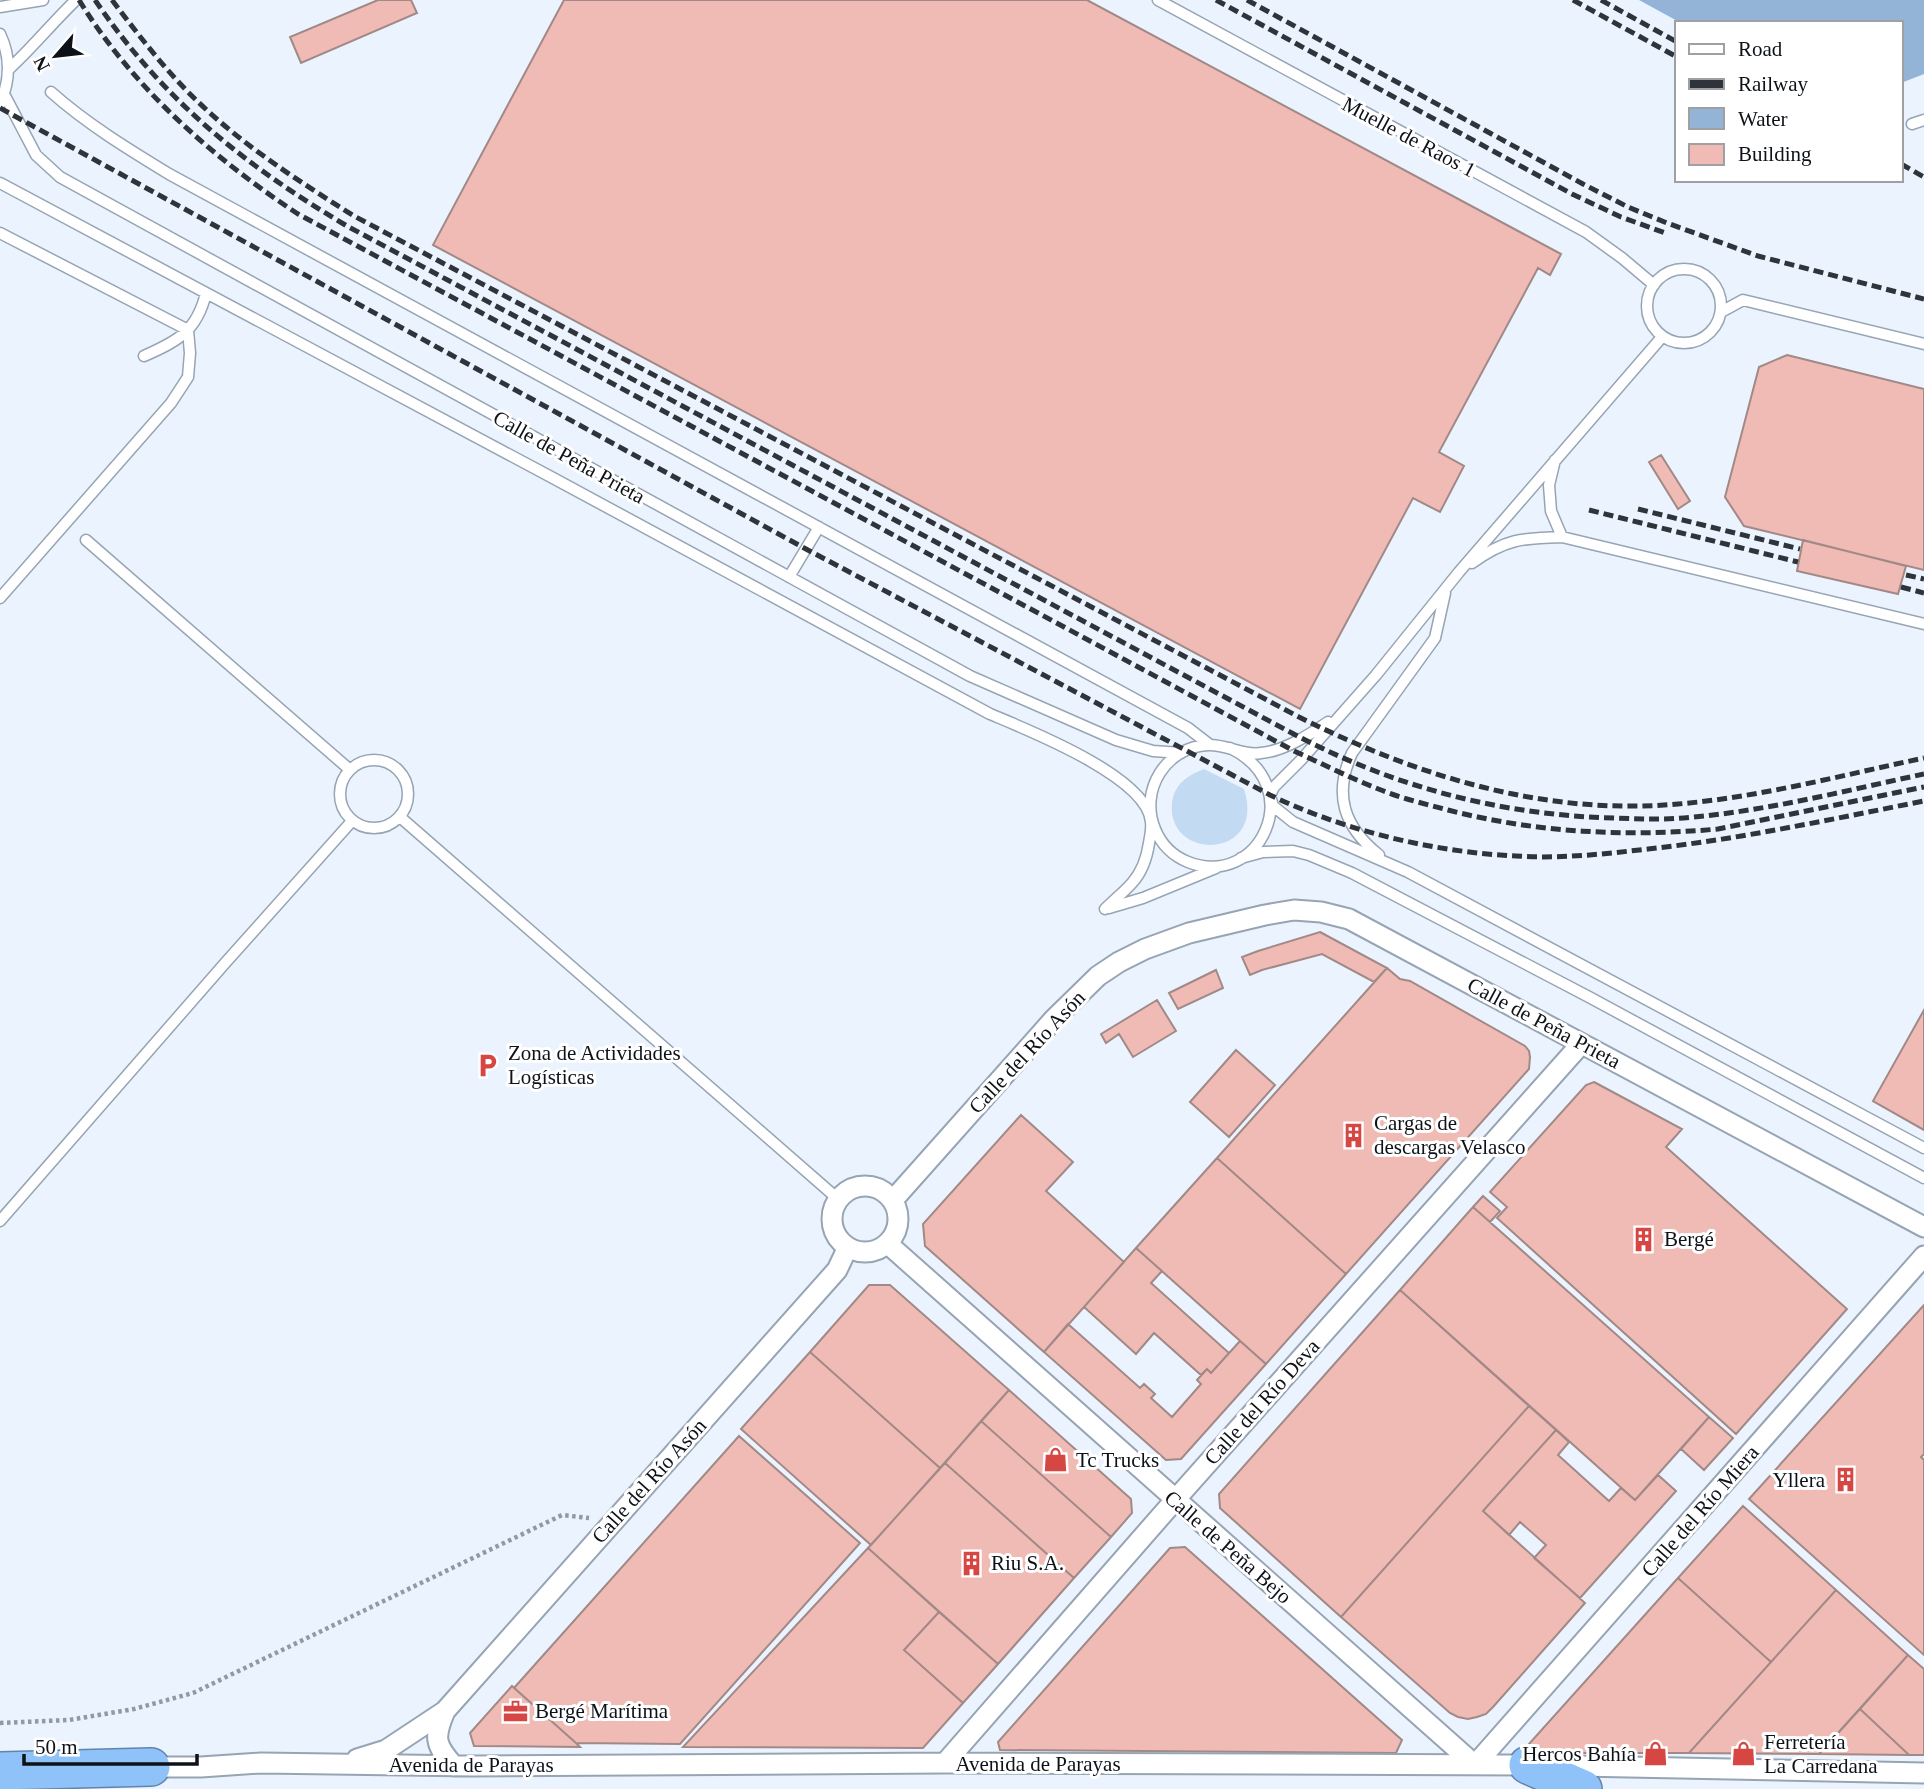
<svg xmlns="http://www.w3.org/2000/svg" width="1924" height="1789" viewBox="0 0 1924 1789" font-family="Georgia,serif">
  <style>
    .green { fill: #c3daf3 }
    .water { fill: #93b4d7 }
    .building { fill: #f1bbb5; stroke: #a08987; stroke-width: 2 }
    .lines { fill: none; stroke-linecap: round; stroke-linejoin: round }
    .lane-casing { stroke: #96a4b4; stroke-width: 13 }
    .street-casing { stroke: #96a4b4; stroke-width: 23 }
    .highway-casing { stroke: #6184aa; stroke-width: 40 }
    .path { stroke: #9199a1; stroke-width: 4.5; stroke-dasharray: 3.5 3.5; stroke-linecap: butt }
    .lane { stroke: #fff; stroke-width: 10 }
    .street { stroke: #fff; stroke-width: 19 }
    .highway { stroke: #8ec2f9; stroke-width: 37 }
    .rail { stroke: #2f343b; stroke-width: 5; stroke-dasharray: 10 5; stroke-linecap: butt }
    .labels { text-anchor: middle; dominant-baseline: central; stroke-width: 6; stroke-linejoin: round; paint-order: stroke }
    .street-label { font-size: 21px; fill: #0d1218; stroke: #fff }
    .poi-label { font-size: 21px; fill: #0d1218; stroke: #fff; text-anchor: start }
  </style>
  <rect width="100%" height="100%" fill="#ebf4fe"/>
  <!-- green -->
  <path class="green" d="M1204 769 1244 789C1267 860 1166 862 1172 803 1174 784 1188 775 1204 769Z"/>
  <!-- water -->
  <path class="water" d="M1639 0H1924V74L1901 83V23H1681Z"/>
  <!-- building -->
  <path class="building" d="M378 0H411L417 13 301 63 290 37Z
    M564 0H1087L1561 254 1550 275 1538 268 1439 452 1464 466 1440 512 1413 498 1300 709 433 245Z
    M1787 355 1924 389V570L1744 526 1725 497 1759 367Z
    M1661 455 1690 501 1678 509 1649 462Z
    M1803 540 1906 566 1898 594 1797 571Z
    M1320 932 1387 968 1374 982 1322 954 1262 970 1250 975 1242 957 1258 951Z
    M1387 968 1400 979 1410 981 1525 1046 1529 1051 1530 1057 1529 1069 1346 1274 1217 1158Z
    M1216 970 1223 988 1178 1009 1169 993Z
    M1157 1000 1176 1031 1133 1057 1119 1034 1106 1043 1101 1034Z
    M1924 1010V1130L1873 1101Z
    M1236 1050 1275 1085 1229 1137 1190 1102Z
    M1594 1082 1682 1129 1666 1147 1847 1309 1736 1434 1497 1218 1507 1207 1490 1192 1586 1085Z
    M1021 1115 1073 1162 1046 1191 1124 1262 1044 1352 925 1246 923 1224Z
    M1217 1158 1346 1274 1266 1364 1136 1248Z
    M1483 1196 1500 1211 1490 1222 1473 1207Z
    M1473 1207 1709 1417 1635 1500 1400 1290Z
    M1136 1248 1162 1271 1151 1283 1229 1353 1211 1373 1207 1369 1201 1375 1154 1333 1136 1354 1084 1307Z
    M869 1285H890L1009 1390 940 1468 810 1352Z
    M1400 1290 1529 1406 1341 1617 1220 1508 1219 1494Z
    M1924 1305V1454L1921 1457 1924 1460V1655L1749 1499Z
    M1068 1324 1140 1388 1144 1384 1155 1394 1151 1398 1172 1417 1201 1384 1197 1380 1207 1369 1211 1373 1240 1341 1266 1364 1181 1459 1166 1460 1044 1352Z
    M810 1352 940 1468 871 1545 741 1429Z
    M1009 1390 1131 1499 1132 1513 1111 1537 981 1421Z
    M1529 1406 1556 1430 1483 1511 1585 1603 1493 1707 1486 1714 1477 1717 1468 1719 1458 1717 1450 1713 1341 1617Z
    M1709 1417 1733 1438 1704 1470 1681 1449Z
    M981 1421 1111 1537 1074 1578 945 1463Z
    M1556 1430 1569 1442 1558 1455 1609 1501 1621 1488 1635 1500 1658 1475 1676 1491 1580 1598 1534 1558 1546 1545 1520 1522 1509 1535 1483 1511Z
    M739 1436 860 1543 680 1744 576 1743 514 1688Z
    M945 1463 1074 1578 998 1664 868 1548Z
    M1743 1506 1836 1590 1771 1662 1678 1578Z
    M1185 1547 1402 1740 1396 1753 1000 1750 998 1742 1170 1548Z
    M868 1548 939 1612 904 1650 963 1703 923 1748 683 1747Z
    M1678 1578 1771 1662 1689 1753H1529L1528 1745Z
    M1836 1590 1908 1655 1819 1754 1689 1753Z
    M939 1612 998 1664 963 1703 904 1650Z
    M1908 1655 1924 1669V1755H1909L1860 1709Z
    M512 1686 576 1743 580 1747 474 1746 470 1733Z
    M1860 1709 1909 1755 1819 1754Z"/>
  <g class="lines">
    <defs>
      <path id="lane" d="M1158 0 1586 232 1622 258 1654 285
        M0 7 43 0
        M0 34C11 57 10 81 0 104
        M9 69C33 47 53 22 76 0
        M51 92C87 124 128 149 169 174L1188 728 1210 745
        M4 94 36 155 60 177 80 188 970 676 1116 740 1153 751 1181 753
        M1912 124 1924 120
        M0 183 553 478 990 714C1028 730 1148 777 1151 822 1152 829 1150 837 1149 843 1147 857 1142 872 1132 883 1124 892 1114 900 1105 909
        M0 233 188 330 190 353 188 377 171 403 0 598
        M1647 306a37 37 0 1 1 74 0a37 37 0 1 1-74 0Z
        M1721 312 1743 300 1924 344
        M144 356C178 341 197 331 206 293
        M1555 460 1549 485 1551 511 1562 537
        M86 540 349 769
        M1472 563C1505 539 1522 538 1562 537L1924 624
        M789 577 819 527
        M1230 748C1309 786 1260 890 1188 862 1173 856 1161 844 1155 829 1139 790 1166 747 1208 745 1226 744 1243 756 1261 753 1284 751 1309 735 1328 722
        M340 794a34 34 0 1 1 68 0a34 34 0 1 1-68 0Z
        M1270 795 1274 787 1301 760 1376 675 1459 572 1662 337
        M1271 799 1273 806 1293 822 1408 872 1924 1148
        M400 817 838 1199
        M1379 855C1344 827 1333 795 1352 753L1435 638 1445 593
        M1241 858 1263 852 1293 851 1309 855 1352 873 1589 997 1924 1178
        M1109 908 1143 898 1216 868
        M0 1221 226 962 352 821"/>
      <path id="street" d="M832 1219a33 33 0 1 1 66 0a33 33 0 1 1-66 0Z
        M893 1200 1054 1019 1098 976 1119 962 1145 949 1189 933 1265 915 1294 910 1321 912 1349 919 1924 1227
        M888 1244 1475 1765 1924 1256
        M445 1711C434 1737 434 1744 454 1766
        M357 1759 386 1750 445 1711 837 1270 848 1247
        M945 1763 1175 1500 1581 1044
        M151 1767H201L261 1763 473 1766 945 1763 1528 1765 1924 1773"/>
      <path id="highway" d="M1528 1765 1583 1789
        M0 1771 151 1767"/>
    </defs>
    <!-- lane casing -->
    <use href="#lane" class="lane-casing"/>
    <!-- street casing -->
    <use href="#street" class="street-casing"/>
    <!-- highway casing -->
    <use href="#highway" class="highway-casing"/>
    <!-- path -->
    <path class="path" d="M0 1723 69 1720 134 1709 193 1693 562 1515 589 1518"/>
    <!-- lane -->
    <use href="#lane" class="lane"/>
    <!-- street -->
    <use href="#street" class="street"/>
    <!-- highway -->
    <use href="#highway" class="highway"/>
    <!-- rail -->
    <path class="rail" d="M79 0C133 88 213 158 298 214L1294 751C1323 764 1352 779 1381 790 1403 799 1426 804 1448 810 1537 833 1627 837 1718 829L1924 787
      M95 0C163 100 244 165 347 226L1288 731C1390 786 1498 815 1614 818 1641 819 1667 820 1694 817 1771 810 1848 790 1924 774
      M112 0C137 33 162 66 191 95 239 143 297 180 354 216L1299 717C1417 776 1544 816 1678 804 1761 797 1843 775 1924 758
      M1216 0 1572 194 1621 217 1668 234
      M1247 0 1583 184 1628 207 1667 223 1758 256 1924 299
      M1573 0 1677 57
      M1601 0 1677 42
      M0 108 806 549 1270 795C1345 831 1433 852 1516 856 1560 859 1604 854 1648 849 1741 839 1832 819 1924 801
      M1901 164 1924 177
      M1638 509 1800 549
      M1589 510 1798 562
      M1906 575 1924 579
      M1901 587 1924 593"/>
  </g>
  <!-- icons -->
  <defs>
    <symbol id="parking-bare" viewBox="-9 -9 18 18"><path d="M-3.5-5.5H1a3.5 3.5 0 0 1 0 7H-1V5.5H-3.5ZM-1-3.4V-.6H.8a1.4 1.4 0 0 0 0-2.8Z" fill="#d64743" stroke="#fff" stroke-width="2.5" paint-order="stroke"/></symbol>
    <symbol id="building-bare" viewBox="-9 -9 18 18"><path d="M-4-6H4V6H1V3H-1V6H-4ZM-2.5-4.3h1.7v1.8h-1.7ZM.8-4.3h1.7v1.8H.8ZM-2.5-1h1.7V.8h-1.7ZM.8-1h1.7V.8H.8Z" fill="#d64743" stroke="#fff" stroke-width="2.5" paint-order="stroke"/></symbol>
    <symbol id="shop-bare" viewBox="-9 -9 18 18"><path d="M-5-2.5h2.3a2.7 3.5 0 0 1 5.4 0H5L5.5 6h-11ZM-1.5-2.5h3a1.5 2.3 0 0 0-3 0Z" fill="#d64743" stroke="#fff" stroke-width="2.5" paint-order="stroke"/></symbol>
    <symbol id="office-bare" viewBox="-9 -9 18 18"><path d="M-6-3h4V-5.5h4V-3h4V5H-6ZM-1-4.5V-3h2v-1.5ZM-6 0V1H6V0Z" fill="#d64743" stroke="#fff" stroke-width="2.5" paint-order="stroke"/></symbol>
  </defs>
  <g fill-rule="evenodd">
    <use href="#parking-bare" x="470" y="1048" width="35" height="35"/>
    <use href="#building-bare" x="1336" y="1118" width="35" height="35"/>
    <use href="#building-bare" x="1626" y="1222" width="35" height="35"/>
    <use href="#shop-bare" x="1038" y="1442" width="35" height="35"/>
    <use href="#building-bare" x="1828" y="1462" width="35" height="35"/>
    <use href="#building-bare" x="954" y="1546" width="35" height="35"/>
    <use href="#office-bare" x="498" y="1694" width="35" height="35"/>
    <use href="#shop-bare" x="1638" y="1736" width="35" height="35"/>
    <use href="#shop-bare" x="1726" y="1736" width="35" height="35"/>
  </g>
  <g class="labels">
    <!-- street labels -->
    <g class="street-label">
      <text transform="translate(1409 137) rotate(28)">Muelle de Raos 1</text>
      <text transform="translate(569 457) rotate(29)">Calle de Peña Prieta</text>
      <text transform="translate(1544 1023) rotate(28)">Calle de Peña Prieta</text>
      <text transform="translate(1027 1052) rotate(-47)">Calle del Río Asón</text>
      <text transform="translate(1262 1402) rotate(-48)">Calle del Río Deva</text>
      <text transform="translate(649 1481) rotate(-48)">Calle del Río Asón</text>
      <text transform="translate(1700 1511) rotate(-49)">Calle del Río Miera</text>
      <text transform="translate(1228 1547) rotate(41)">Calle de Peña Bejo</text>
      <text x="1038" y="1764">Avenida de Parayas</text>
      <text x="471" y="1765">Avenida de Parayas</text>
    </g>
    <!-- poi labels -->
    <g class="poi-label">
      <text x="508" y="1053">Zona de Actividades<tspan x="508" dy="24">Logísticas</tspan></text>
      <text x="1374" y="1123">Cargas de<tspan x="1374" dy="24">descargas Velasco</tspan></text>
      <text x="1664" y="1239">Bergé</text>
      <text x="1076" y="1460">Tc Trucks</text>
      <text x="1825" y="1480" text-anchor="end">Yllera</text>
      <text x="991" y="1563">Riu S.A.</text>
      <text x="535" y="1711">Bergé Marítima</text>
      <text x="1764" y="1742">Ferretería<tspan x="1764" dy="24">La Carredana</tspan></text>
      <text x="1636" y="1754" text-anchor="end">Hercos Bahía</text>
    </g>
  </g>
  <!-- legend -->
  <rect x="1675" y="21" width="228" height="161" fill="#ffffff" stroke="#9ea0a3" stroke-width="2"/>
  <rect x="1689" y="44" width="35" height="10" fill="#ffffff" stroke="#9ea0a3" stroke-width="2"/>
  <text x="1738" y="56" font-size="21" fill="#0d1218">Road</text>
  <rect x="1689" y="79" width="35" height="10" fill="#2f343b" stroke="#9ea0a3" stroke-width="2"/>
  <text x="1738" y="91" font-size="21" fill="#0d1218">Railway</text>
  <rect x="1689" y="108" width="35" height="21" fill="#93b4d7" stroke="#9ea0a3" stroke-width="2"/>
  <text x="1738" y="126" font-size="21" fill="#0d1218">Water</text>
  <rect x="1689" y="144" width="35" height="21" fill="#f1bbb5" stroke="#9ea0a3" stroke-width="2"/>
  <text x="1738" y="161" font-size="21" fill="#0d1218">Building</text>
  <!-- north arrow -->
  <g transform="translate(56 56) rotate(242)" stroke="#ffffff" stroke-width="5" paint-order="stroke">
  <path d="M0-5L12 26L0 18L-12 26Z" fill="#0d1218"/>
  <text y="-10" font-size="19" font-weight="bold" text-anchor="middle" fill="#0d1218">N</text>
  </g>
  <!-- scale -->
  <path d="M24 1754v10h173v-10" fill="none" stroke="#0d1218" stroke-width="3.5"/>
  <text x="35" y="1754" font-size="21" fill="#0d1218" stroke="#ffffff" stroke-width="5" paint-order="stroke">50 m</text>
</svg>
